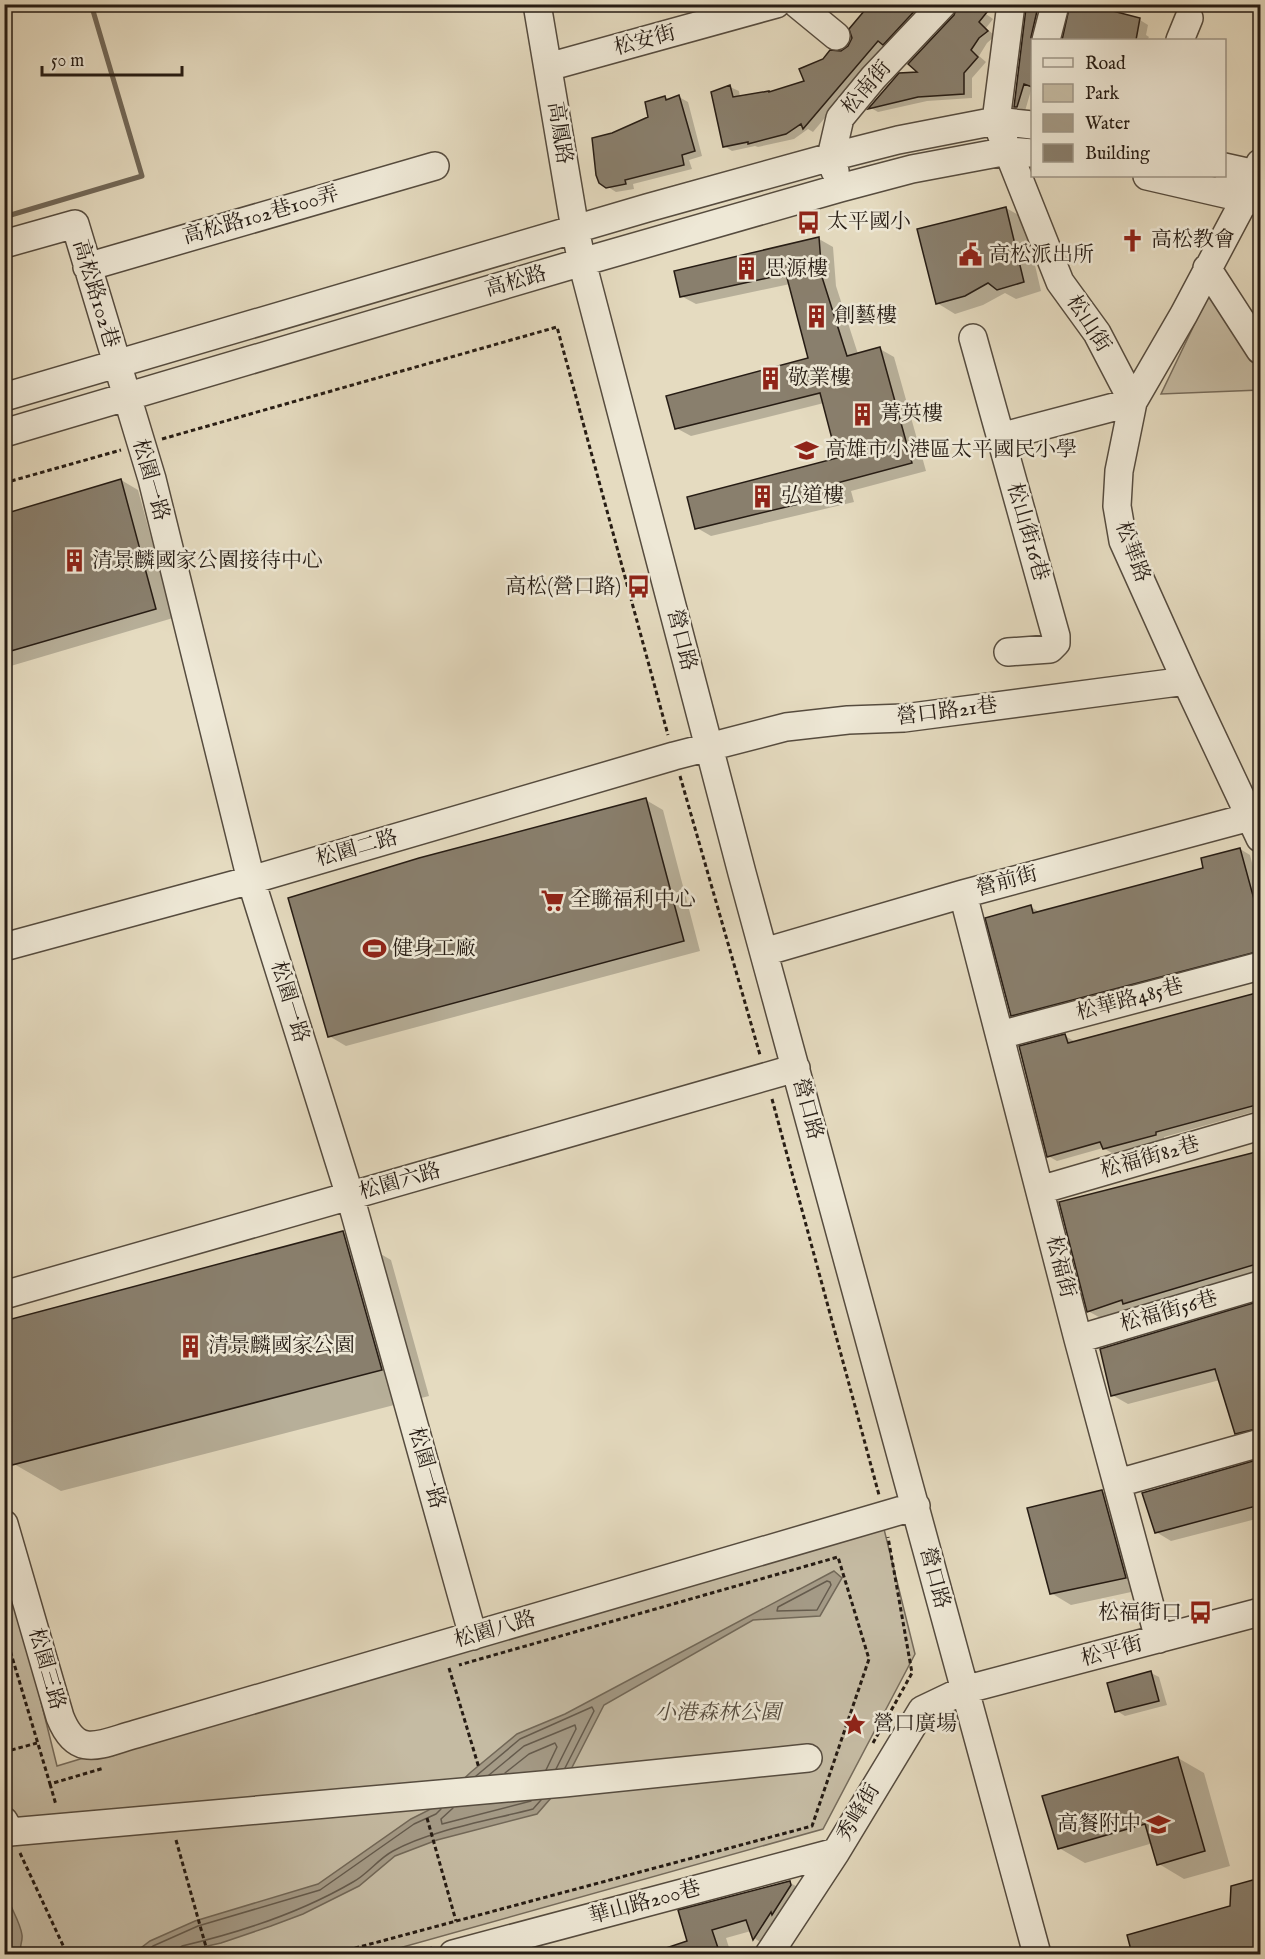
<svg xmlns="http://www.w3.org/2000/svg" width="1265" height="1959" viewBox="0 0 1265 1959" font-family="'IM FELL English','Noto Serif TC',serif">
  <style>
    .green { fill: #c5bba3; stroke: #766c5c; stroke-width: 1.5 }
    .water { fill: #a49a86; stroke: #726858; stroke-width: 1.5 }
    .shadow { fill: #0003 }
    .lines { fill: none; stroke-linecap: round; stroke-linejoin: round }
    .shore { stroke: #655b4d; stroke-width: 1.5 }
    .stream { stroke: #726858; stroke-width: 5 }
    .building { fill: #897f6d; stroke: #261c14; stroke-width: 1.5 }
    .minor-casing { stroke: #564c3f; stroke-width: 30 }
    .path { stroke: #261c14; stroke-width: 3; stroke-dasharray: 4.5 3; stroke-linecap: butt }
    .minor { stroke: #eee8d6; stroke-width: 27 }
    .labels { text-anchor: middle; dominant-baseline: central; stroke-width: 5; stroke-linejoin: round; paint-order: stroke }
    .street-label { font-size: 21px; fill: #261c14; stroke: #eee8d6 }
    .poi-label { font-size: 21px; fill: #261c14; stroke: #eee8d6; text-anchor: start }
    .park-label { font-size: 21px; font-style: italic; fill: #564c3f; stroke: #eee8d6 }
  </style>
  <rect width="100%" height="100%" fill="#e5dbc0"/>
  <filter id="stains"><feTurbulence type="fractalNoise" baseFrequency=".00333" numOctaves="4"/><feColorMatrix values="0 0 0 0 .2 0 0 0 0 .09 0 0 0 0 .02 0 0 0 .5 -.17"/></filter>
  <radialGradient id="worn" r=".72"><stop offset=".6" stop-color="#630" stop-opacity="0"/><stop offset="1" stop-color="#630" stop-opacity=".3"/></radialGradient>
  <!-- green -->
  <path class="green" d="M1210 292 1260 368V390L1161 394Z
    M881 1517 915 1654 823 1829 378 1954H5V1557L57 1766Z"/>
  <!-- water -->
  <path class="water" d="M834 1571 842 1578 820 1616 753 1620 604 1705 564 1783 537 1814 437 1840 395 1856 359 1886 303 1914 271 1926 221 1943 172 1954H133L150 1941 195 1921 318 1884 411 1819 433 1808 471 1772 517 1734 565 1714Z
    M5 1889C8 1905 20 1920 22 1935 23 1943 18 1947 22 1954H5Z"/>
  <!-- shadow -->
  <path class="shadow" d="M872 4H924L886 45 813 132 808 129 794 139 758 147 755 146 732 151 724 146 730 87 739 91 740 97 782 90 806 82 849 47Z
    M972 4 993 19 986 28 995 36 987 43 979 56 986 62 972 78V98L927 101 878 112 871 108 921 73Z
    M1071 6 1140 20 1148 25 1146 35 1149 37 1147 40H1063Z
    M1028 10 1045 17 1040 40H1032V87L1025 111 1015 106Z
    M665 97 670 100 679 97 688 102 702 156 689 160 692 169 633 184 634 189 616 192 600 182 613 134 650 118Z
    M1006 208 1024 218 1041 291 1016 299 1005 293 983 305 955 314 937 303Z
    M819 239 833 247 836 286 858 354 880 349 894 357 926 471 851 491 854 502 711 536 697 528 839 459 824 403 691 436 676 428 810 359 790 284 696 304 681 296Z
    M121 480 138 490 173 618 4 668V515Z
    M646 800 663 810 700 951 346 1046 329 1036Z
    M1240 849 1250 855 1260 894V958L1023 1021 1012 1015 1031 907 1041 913 1205 869Z
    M1260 994V1110L1164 1137V1139L1112 1153 1103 1148 1057 1161 1048 1156 1065 1036 1074 1041 1075 1043Z
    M1260 1153V1277L1106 1321 1088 1311 1061 1204Z
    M343 1232 391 1260 429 1396 61 1491 14 1464Z
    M1260 1301V1439L1251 1442 1236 1433 1220 1380 1128 1404 1112 1395 1102 1350Z
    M1260 1461V1518L1171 1541 1156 1532 1144 1494Z
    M1102 1491 1122 1503 1145 1589 1071 1605 1051 1593Z
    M1151 1673 1159 1677 1167 1705 1125 1716 1117 1711Z
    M1178 1758 1204 1773 1230 1866 1184 1879 1159 1864 1153 1843 1085 1863 1059 1848Z
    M1260 1880V1954H1134L1129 1936 1231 1907 1232 1888Z
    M789 1882 804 1891 768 1947 754 1938 751 1931 726 1938 731 1954H649L689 1942Z"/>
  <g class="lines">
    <!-- shore -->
    <path class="shore" d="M827 1581 830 1582 831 1585 817 1610 777 1611 778 1607Z
      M505 1773 529 1754 555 1743 557 1747 546 1770
      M489 1775 524 1746 575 1725 576 1729 556 1769
      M476 1776 520 1739 592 1707 594 1711 565 1768
      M453 1808 441 1819 442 1824 531 1801
      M143 1954 153 1946 198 1926 320 1890 414 1824 436 1814 441 1809
      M177 1954 178 1949 182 1946C242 1932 300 1913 353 1882 368 1874 378 1859 393 1851 431 1830 491 1820 533 1809L541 1800"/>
    <!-- stream -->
    <path class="stream" d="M4 217 142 176 91 4"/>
  </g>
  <!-- building -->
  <path class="building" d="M870 4H921L883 45 878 41 803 129 801 124 786 134 748 144V142L723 147 711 92 730 85 733 97 769 91V92L804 81 799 69 823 59 830 50 841 51 848 46 852 38 849 29Z
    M958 4H979L987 12 979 22 988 31 979 38 971 50 978 57 964 73V94L918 97 868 109 899 73 917 72 908 64 954 15Z
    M1070 4 1109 10 1140 18 1136 40H1062Z
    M1026 8 1037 11 1031 37 1032 87 1024 84 1017 107H1014Z
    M679 95 695 151 682 155 684 165 625 180 626 184 606 188 599 183 596 175 592 138 612 133 648 117 645 102 665 96 666 100Z
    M1006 207 1024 282 997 290 988 283 965 296 936 304 917 229Z
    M819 237 822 277 847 356 880 347 912 463 837 483 840 494 695 529 687 497 837 458 820 393 675 429 666 396 808 358 786 274 680 297 674 271Z
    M121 479 156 609 4 653V514Z
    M646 798 684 941 328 1037 288 898 419 858Z
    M1240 848 1255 903 1260 901V951L1011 1016 985 918 1031 905 1033 913 1203 868 1201 858Z
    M1260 992V1104L1156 1132V1135L1103 1149 1100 1142 1047 1157 1019 1046 1065 1034 1068 1043Z
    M1260 1151V1263L1123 1304 1122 1300 1087 1312 1059 1202Z
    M343 1231 382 1370 12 1465 4 1437V1321Z
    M1260 1301V1428L1235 1434 1215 1369 1111 1396 1100 1349Z
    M1260 1459V1505L1155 1533 1142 1493Z
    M1102 1490 1126 1578 1050 1594 1027 1508Z
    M1151 1671 1159 1701 1115 1712 1107 1683Z
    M1178 1757 1205 1851 1157 1865 1145 1824 1058 1849 1042 1796Z
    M1260 1878V1954H1132L1127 1935 1230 1906 1231 1886Z
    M790 1881 791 1885 772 1915 771 1912 753 1940 746 1920 712 1930 719 1951 707 1954H654V1952L687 1941 678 1910Z"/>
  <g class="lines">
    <defs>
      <path id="minor" d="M537 4 575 229 582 262 742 873 1037 1954
        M797 4 836 36
        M1046 40 1055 5 1051 4
        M1180 40 1189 18
        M548 67 776 4
        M1260 163 1245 199 1184 314 1133 402 1119 471 1117 506 1123 541 1186 681 1260 838
        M1224 167 1260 175
        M835 171 831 157 840 118 873 78 943 4
        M1147 176 1260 202
        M4 244 75 224 152 479 251 880 350 1196 473 1636
        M87 267 435 166
        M1207 268 1260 350
        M973 338 1056 636V643L1050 649 1008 652
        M4 397 647 208 831 157 898 140 996 121 1032 125
        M4 433 582 262 840 188 912 169 1008 151 1032 153
        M1000 437 1133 402 1097 333 1060 282 996 121 1011 4
        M963 894 1078 1339 1159 1639
        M4 947 251 880 674 756 786 727 848 720 904 718 1186 681
        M764 952 963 894 1250 817
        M1000 1035 1260 966
        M1040 1190 1260 1126
        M4 1295 796 1068
        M1078 1339 1260 1285
        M1118 1483 1260 1443
        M4 1524 60 1717C77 1760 100 1744 136 1734L916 1506
        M4 1821 10 1832 564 1783 808 1758
        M453 1954 836 1852
        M769 1954 836 1852 922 1710 964 1690 1260 1612"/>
    </defs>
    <!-- minor casing -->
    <use href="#minor" class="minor-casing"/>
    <!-- path -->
    <path class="path" d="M162 439 557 327 668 735
      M4 483 121 450
      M680 776 760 1055
      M772 1099 879 1495
      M4 1630 50 1784 104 1768
      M449 1668 479 1768
      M873 1743 912 1673 888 1537
      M4 1752 37 1743
      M50 1784 56 1805
      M427 1818 456 1921
      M176 1840 208 1954
      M20 1853 67 1954
      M333 1954 812 1826 869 1659 838 1557 459 1665
      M407 1954 432 1948"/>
    <!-- minor -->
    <use href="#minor" class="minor"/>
  </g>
  <!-- icons -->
  <defs>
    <symbol id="bus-bare" viewBox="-9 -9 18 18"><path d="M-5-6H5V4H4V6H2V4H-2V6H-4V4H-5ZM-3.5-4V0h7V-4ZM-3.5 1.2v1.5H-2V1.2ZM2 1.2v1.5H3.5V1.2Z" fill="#8f2418" stroke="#eee8d6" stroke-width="2.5" paint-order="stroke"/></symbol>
    <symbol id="church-bare" viewBox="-9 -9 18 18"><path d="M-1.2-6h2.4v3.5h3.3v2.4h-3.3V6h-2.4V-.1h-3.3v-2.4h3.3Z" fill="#8f2418" stroke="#eee8d6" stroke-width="2.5" paint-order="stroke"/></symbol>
    <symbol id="civic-bare" viewBox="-9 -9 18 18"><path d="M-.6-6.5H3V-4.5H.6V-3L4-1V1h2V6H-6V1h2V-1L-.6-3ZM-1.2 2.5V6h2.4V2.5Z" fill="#8f2418" stroke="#eee8d6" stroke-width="2.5" paint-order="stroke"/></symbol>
    <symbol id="building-bare" viewBox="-9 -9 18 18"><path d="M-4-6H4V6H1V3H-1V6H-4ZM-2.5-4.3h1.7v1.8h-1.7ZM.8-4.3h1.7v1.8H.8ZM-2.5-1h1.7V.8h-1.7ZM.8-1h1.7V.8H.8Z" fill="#8f2418" stroke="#eee8d6" stroke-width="2.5" paint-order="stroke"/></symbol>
    <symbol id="school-bare" viewBox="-9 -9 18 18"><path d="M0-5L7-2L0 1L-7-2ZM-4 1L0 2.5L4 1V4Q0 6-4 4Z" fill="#8f2418" stroke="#eee8d6" stroke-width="2.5" paint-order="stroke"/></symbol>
    <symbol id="supermarket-bare" viewBox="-9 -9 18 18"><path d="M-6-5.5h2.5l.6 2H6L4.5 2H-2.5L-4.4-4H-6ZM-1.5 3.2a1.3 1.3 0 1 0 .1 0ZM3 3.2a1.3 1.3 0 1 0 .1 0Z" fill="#8f2418" stroke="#eee8d6" stroke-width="2.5" paint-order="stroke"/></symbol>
    <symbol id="stadium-bare" viewBox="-9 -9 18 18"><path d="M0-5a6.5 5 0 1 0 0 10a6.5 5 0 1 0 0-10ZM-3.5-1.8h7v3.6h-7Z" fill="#8f2418" stroke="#eee8d6" stroke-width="2.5" paint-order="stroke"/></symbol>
    <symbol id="sight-bare" viewBox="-9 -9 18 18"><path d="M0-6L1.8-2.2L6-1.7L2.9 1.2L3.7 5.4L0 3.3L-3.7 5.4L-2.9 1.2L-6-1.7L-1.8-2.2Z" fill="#8f2418" stroke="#eee8d6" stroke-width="2.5" paint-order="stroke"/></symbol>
  </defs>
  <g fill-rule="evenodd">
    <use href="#bus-bare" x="792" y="206" width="33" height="33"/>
    <use href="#church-bare" x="1116" y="224" width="33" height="33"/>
    <use href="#civic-bare" x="954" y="238" width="33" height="33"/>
    <use href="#building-bare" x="730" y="252" width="33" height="33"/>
    <use href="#building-bare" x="800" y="300" width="33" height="33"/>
    <use href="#building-bare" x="754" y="362" width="33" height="33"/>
    <use href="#building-bare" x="846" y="398" width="33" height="33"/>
    <use href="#school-bare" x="790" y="434" width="33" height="33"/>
    <use href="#building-bare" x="746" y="480" width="33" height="33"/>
    <use href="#building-bare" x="58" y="544" width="33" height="33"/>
    <use href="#bus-bare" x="622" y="570" width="33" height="33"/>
    <use href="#supermarket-bare" x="536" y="884" width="33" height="33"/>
    <use href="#stadium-bare" x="358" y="932" width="33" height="33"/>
    <use href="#building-bare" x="174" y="1330" width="33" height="33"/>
    <use href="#bus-bare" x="1184" y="1596" width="33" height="33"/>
    <use href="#sight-bare" x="838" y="1708" width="33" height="33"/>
    <use href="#school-bare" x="1142" y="1808" width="33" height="33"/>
  </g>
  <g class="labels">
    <!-- street labels -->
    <g class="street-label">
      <text transform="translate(645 41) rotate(-15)">松安街</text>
      <text transform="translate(867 88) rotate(-49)">松南街</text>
      <text transform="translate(559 133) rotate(81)">高鳳路</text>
      <text transform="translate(261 216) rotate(-16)">高松路102巷100弄</text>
      <text transform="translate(516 282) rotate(-16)">高松路</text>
      <text transform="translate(95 294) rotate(73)">高松路102巷</text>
      <text transform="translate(1088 324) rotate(57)">松山街</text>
      <text transform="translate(150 480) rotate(74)">松園一路</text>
      <text transform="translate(1027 532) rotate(74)">松山街16巷</text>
      <text transform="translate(1132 552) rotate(70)">松華路</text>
      <text transform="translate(681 640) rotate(76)">營口路</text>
      <text transform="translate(947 712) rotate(-7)">營口路21巷</text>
      <text transform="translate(357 849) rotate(-16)">松園二路</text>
      <text transform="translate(1007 882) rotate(-15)">營前街</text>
      <text transform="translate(1130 1000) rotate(-15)">松華路485巷</text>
      <text transform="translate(289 1002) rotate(73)">松園一路</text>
      <text transform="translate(807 1109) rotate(75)">營口路</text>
      <text transform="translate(1150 1158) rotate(-16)">松福街82巷</text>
      <text transform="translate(400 1182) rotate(-16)">松園六路</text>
      <text transform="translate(1060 1267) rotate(76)">松福街</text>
      <text transform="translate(1169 1312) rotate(-16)">松福街56巷</text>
      <text transform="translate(426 1468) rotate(74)">松園一路</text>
      <text transform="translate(934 1578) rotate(75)">營口路</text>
      <text transform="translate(495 1630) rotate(-16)">松園八路</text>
      <text transform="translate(1112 1652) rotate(-15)">松平街</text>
      <text transform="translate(46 1669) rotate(74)">松園三路</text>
      <text transform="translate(859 1813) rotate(-59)">秀峰街</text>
      <text transform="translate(645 1903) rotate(-15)">華山路200巷</text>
    </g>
    <!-- poi labels -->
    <g class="poi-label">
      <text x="827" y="222">太平國小</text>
      <text x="1151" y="240">高松教會</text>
      <text x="989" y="255">高松派出所</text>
      <text x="765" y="269">思源樓</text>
      <text x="834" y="316">創藝樓</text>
      <text x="788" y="378">敬業樓</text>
      <text x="880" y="414">菁英樓</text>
      <text x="825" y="450">高雄市小港區太平國民小學</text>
      <text x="781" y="496">弘道樓</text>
      <text x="92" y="561">清景麟國家公園接待中心</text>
      <text x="621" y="587" text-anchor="end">高松(營口路)</text>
      <text x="570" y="900">全聯福利中心</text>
      <text x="392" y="949">健身工廠</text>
      <text x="208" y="1346">清景麟國家公園</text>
      <text x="1182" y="1613" text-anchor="end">松福街口</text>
      <text x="873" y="1724">營口廣場</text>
      <text x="1141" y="1824" text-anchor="end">高餐附中</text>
    </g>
    <!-- park labels -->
    <g class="park-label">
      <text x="718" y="1713">小港森林公園</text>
    </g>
  </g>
  <!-- margin -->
  <rect width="1265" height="1959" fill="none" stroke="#e5dbc0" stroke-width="24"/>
  <rect x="6" y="6" width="1253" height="1947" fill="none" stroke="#261c14" stroke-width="3"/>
  <rect x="12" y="12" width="1241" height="1935" fill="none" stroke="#261c14" stroke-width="1.5"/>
  <!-- legend -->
  <rect x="1031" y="39" width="195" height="138" fill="#eee8d6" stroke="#9e9688" stroke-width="1.5"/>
  <rect x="1043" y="58" width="30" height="9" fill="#eee8d6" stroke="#9e9688" stroke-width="1.5"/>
  <text x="1085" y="69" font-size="18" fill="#261c14">Road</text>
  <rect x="1043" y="84" width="30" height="18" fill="#c5bba3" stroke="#9e9688" stroke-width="1.5"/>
  <text x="1085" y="99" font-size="18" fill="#261c14">Park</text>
  <rect x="1043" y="114" width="30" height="18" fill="#a49a86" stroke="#9e9688" stroke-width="1.5"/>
  <text x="1085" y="129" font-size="18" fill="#261c14">Water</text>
  <rect x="1043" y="144" width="30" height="18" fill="#897f6d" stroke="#9e9688" stroke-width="1.5"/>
  <text x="1085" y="159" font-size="18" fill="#261c14">Building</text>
  <!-- scale -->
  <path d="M42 66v9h140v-9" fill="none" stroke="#261c14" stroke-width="3"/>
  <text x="51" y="66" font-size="18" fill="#261c14" stroke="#eee8d6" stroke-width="4.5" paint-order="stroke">50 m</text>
  <rect width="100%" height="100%" filter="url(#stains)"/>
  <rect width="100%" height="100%" fill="url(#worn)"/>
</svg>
